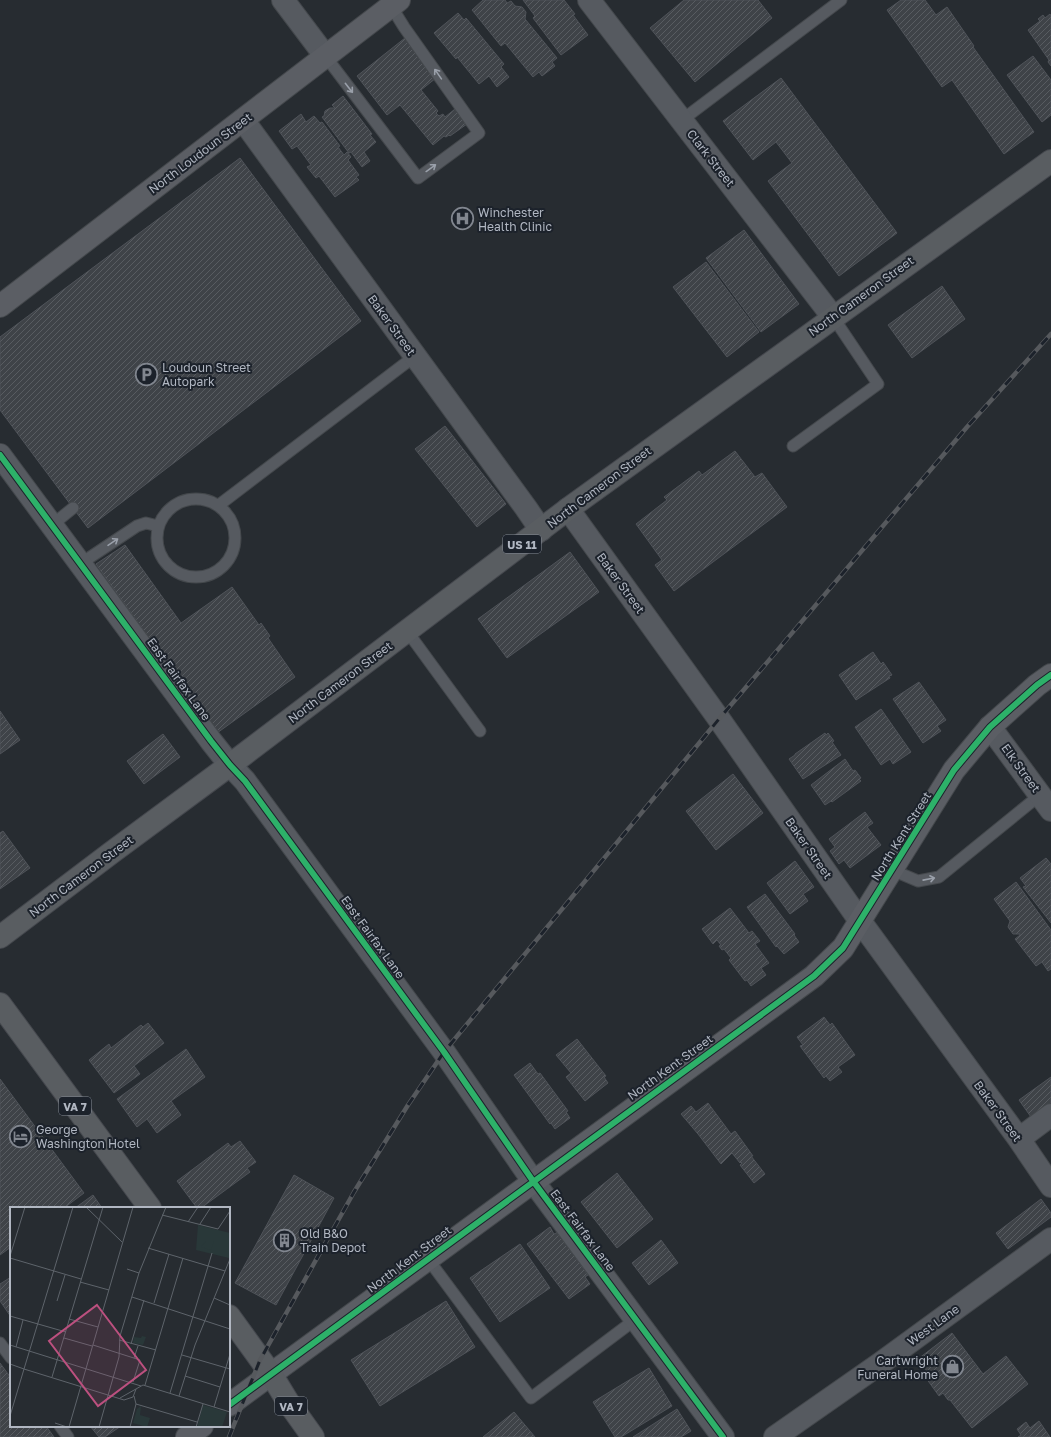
<svg xmlns="http://www.w3.org/2000/svg" width="1051" height="1437" viewBox="0 0 1051 1437" font-family="'Golos Text',sans-serif">
  <style>
    .building { fill: url(#building-hatch); stroke: #4f5359 }
    .lines { fill: none; stroke-linecap: round; stroke-linejoin: round }
    .lane-casing { stroke: #44484c; stroke-width: 13 }
    .street-casing { stroke: #44484c; stroke-width: 24 }
    .secondary-casing { stroke: #44484c; stroke-width: 24 }
    .primary-casing { stroke: #45484e; stroke-width: 24 }
    .lane { stroke: #565a60; stroke-width: 11 }
    .street { stroke: #565a60; stroke-width: 22 }
    .secondary { stroke: #5b5e64; stroke-width: 22 }
    .primary { stroke: #595d61; stroke-width: 22 }
    .rail-casing { stroke: #56595d; stroke-width: 4.5 }
    .rail { stroke: #1c222b; stroke-width: 3; stroke-dasharray: 9; stroke-linecap: butt }
    .cycleway-casing { stroke: #1c222b; stroke-width: 8 }
    .cycleway { stroke: #2db169; stroke-width: 6 }
    .oneway { stroke: #9aa0aa }
    .labels { text-anchor: middle; dominant-baseline: central; stroke-width: 4; stroke-linejoin: round; paint-order: stroke }
    .shield { fill: #1c222b; stroke: #848a95; stroke-width: 1 }
    .shield-label { font-size: 11px; font-weight: bold; fill: #b1b7c2 }
    .street-label { font-size: 12px; fill: #b1b7c2; stroke: #1c222b }
    .poi-label { font-size: 12px; fill: #b1b7c2; stroke: #1c222b; text-anchor: start }
    .inset-road { fill: none; stroke: #5e646b; stroke-width: 1 }
    .view { fill: #bc507f; fill-opacity: 0.15; stroke: #bc507f; stroke-width: 2 }
    .inset-edge { fill: none; stroke: #b1b7c2; stroke-width: 2 }
  </style>
  <defs>
    <pattern id="building-hatch" width="6" height="6" patternUnits="userSpaceOnUse"><rect width="6" height="6" fill="#3f4348"/><path d="M-1 1l2-2M0 6l6-6M5 7l2-2" fill="none" stroke="#585c61"/></pattern>
  </defs>
  <rect width="100%" height="100%" fill="#272c31"/>
  <!-- building -->
  <path class="building" d="M483 0H505L507 3 511 1 515 6 522 7 526 12 525 19 557 58 552 62 555 66 542 76 539 72 533 77 505 43 501 46 472 10Z
    M523 0H564L575 14 573 15 588 35 561 55 533 18 535 16Z
    M684 0H758L772 18 695 82 650 28Z
    M901 0H925L936 15 947 7 974 46 973 47 1034 132 1004 154 952 80 942 87 887 10Z
    M458 13 464 20 466 18 504 64 501 67 509 77 497 87 489 76 479 84 457 57 456 59 434 33Z
    M1050 14 1051 16V66L1048 62 1049 60 1028 30 1040 21 1038 19 1043 15 1045 18Z
    M405 38 436 78 421 90 438 111 436 113 439 116 443 114 445 117 455 109 467 124 450 136 449 135 446 137 444 136 433 145 400 105 387 115 357 76Z
    M1033 56 1051 80V115L1042 122 1007 75Z
    M781 78 897 233 839 276 768 181 792 163 776 142 753 160 723 121Z
    M343 96 372 134 370 135 376 142 364 152 370 161 362 167 351 152 349 153 322 117 324 116 325 111 330 108H335L332 105Z
    M301 114 306 122 314 116 320 123 322 122 340 146 338 147 344 155 347 152 351 157 348 160 359 175 356 177 359 180 335 197 319 176 316 178 307 167 311 165 297 146 292 149 279 131Z
    M240 158 361 321 88 528 0 410V337Z
    M744 230 799 304 761 332 706 258Z
    M706 262 759 332 727 357 673 287Z
    M942 286 965 319 912 358 888 325Z
    M445 426 506 504 477 527 415 449Z
    M735 451 755 477 762 473 787 507 674 591 655 565 662 560 636 524 667 500 664 497 699 471 702 475Z
    M125 545 181 623 232 587 259 625 261 623 270 636 268 638 295 677 217 733 96 564Z
    M570 552 599 592 507 658 478 619Z
    M873 652 881 664 883 662 892 675 889 676 890 678 856 700 839 675Z
    M919 682 946 720 937 726 941 731 923 743 893 699Z
    M881 709 911 752 893 764 890 759 881 765 855 727Z
    M0 711 20 740 0 754Z
    M825 733 826 735 828 733 834 741 832 742 841 755 803 779 789 759 795 755V754Z
    M163 734 180 757 144 784 127 761Z
    M845 759 853 771 855 770 861 778 859 779 861 781 832 802 831 801 825 805 811 785Z
    M733 774 763 813 716 850 686 811Z
    M865 812 873 823 867 827 881 845 850 868 844 860 839 864 830 851 835 847 829 839Z
    M3 831 30 868 0 889V833Z
    M1046 858 1051 864V923L1023 887 1026 886 1020 878Z
    M795 861 814 887 803 894 808 901 790 914 767 883Z
    M1016 882 1051 930V969L1048 971 1042 962 1036 966 1015 939 1020 935V934H1013L1008 927 1010 921 994 899Z
    M765 894 795 934 794 935 799 942 784 954 777 946 776 947 747 907Z
    M730 908 749 933 752 931 760 941 755 944 769 963 761 968 766 975 751 986 747 980 745 981 729 960 731 958 724 949 722 950 719 946 721 945 717 940 713 944 702 929Z
    M824 1017 830 1025 832 1023 855 1055 838 1067 842 1072 830 1081 826 1076 824 1078 800 1046 803 1045 797 1037Z
    M148 1023 164 1043 134 1066 140 1074 114 1093 89 1060 109 1044 111 1048 141 1025 143 1027Z
    M577 1039 606 1076 604 1077 608 1083 585 1101 566 1077 571 1073 556 1055Z
    M186 1049 205 1077 171 1101 181 1115 157 1133 147 1119 137 1127 117 1099Z
    M530 1063 538 1074 540 1073 568 1111 566 1112 570 1118 555 1129 551 1123 550 1124 514 1075Z
    M1051 1077V1103L1031 1117 1019 1100Z
    M0 1079 84 1193 64 1208H11V1247L0 1255Z
    M708 1103 731 1134 735 1131 753 1156H751L765 1174 754 1183 740 1165 742 1163 741 1162 740 1163 732 1153 721 1164 698 1134 681 1114 691 1106 696 1112Z
    M240 1141 256 1162 247 1168 250 1172 201 1208H197L177 1181 228 1143 231 1147Z
    M617 1173 653 1219 617 1248 581 1202Z
    M294 1175 334 1198 276 1305 235 1283Z
    M93 1195 102 1208H75Z
    M1041 1199 1051 1213V1217L1008 1249 996 1233Z
    M550 1227 554 1234 558 1232 588 1275 585 1277 590 1284 569 1299 527 1244Z
    M661 1240 678 1263 649 1285 632 1263Z
    M520 1244 550 1288 500 1322 470 1278Z
    M11 1277V1317L0 1301V1284Z
    M446 1301 475 1347 380 1406 351 1360Z
    M952 1333 983 1374 1006 1356 1028 1384 972 1428 950 1400H948L943 1393 939 1396 926 1378 930 1375 918 1359Z
    M0 1363 11 1378V1426H46L54 1437H0Z
    M649 1368 672 1406 621 1437H615L593 1402Z
    M677 1409 691 1431 681 1437H633Z
    M514 1412 535 1437H483Z
    M1039 1421 1050 1437H1018L1021 1435 1017 1429 1026 1422 1030 1428Z
    M90 1426H121L105 1437H99Z"/>
  <g class="lines">
    <defs>
      <path id="lane" d="M326 57 418 178 479 133 404 27 391 6
        M682 120 841 0
        M793 446 878 384 833 317
        M157 538a39 39 0 1 1 78 0a39 39 0 1 1-78 0Z
        M219 505 415 356
        M52 525 73 508
        M80 564 137 526 146 523 158 526
        M407 631 480 731
        M892 870 918 881 939 877 1040 795
        M428 1259 531 1398 636 1319
        M0 1343 11 1358
        M60 1426 68 1437"/>
      <path id="street" d="M283 0 326 57
        M589 0 833 317
        M243 120 526 508 541 530
        M0 455 211 741 230 765 245 781 444 1052 533 1181 723 1437
        M568 509 719 719 860 921 1019 1139 1051 1186
        M990 727 1051 810
        M1019 1139 1051 1115
        M775 1437 881 1363 1051 1239"/>
      <path id="secondary" d="M0 306 399 0
        M229 1405 814 976 843 948 954 770 990 727 1037 685 1051 675
        M187 1437 202 1426"/>
      <path id="primary" d="M0 937 111 853 230 765 568 509 1051 161
        M0 1004 150 1208
        M229 1316 271 1374 288 1402 313 1437"/>
    </defs>
    <!-- lane casing -->
    <use href="#lane" class="lane-casing"/>
    <!-- street casing -->
    <use href="#street" class="street-casing"/>
    <!-- secondary casing -->
    <use href="#secondary" class="secondary-casing"/>
    <!-- primary casing -->
    <use href="#primary" class="primary-casing"/>
    <!-- lane -->
    <use href="#lane" class="lane"/>
    <!-- street -->
    <use href="#street" class="street"/>
    <!-- secondary -->
    <use href="#secondary" class="secondary"/>
    <!-- primary -->
    <use href="#primary" class="primary"/>
    <defs>
      <path id="rail" d="M229 1437 260 1360 354 1192 408 1105 444 1052 719 719 967 427 1051 334"/>
    </defs>
    <!-- rail casing -->
    <use href="#rail" class="rail-casing"/>
    <!-- rail -->
    <use href="#rail" class="rail"/>
    <defs>
      <path id="cycleway" d="M0 455 211 741 230 765 245 781 444 1052 533 1181 723 1437
        M229 1405 814 976 843 948 954 770 990 727 1037 685 1051 675"/>
    </defs>
    <!-- cycleway casing -->
    <use href="#cycleway" class="cycleway-casing"/>
    <!-- cycleway -->
    <use href="#cycleway" class="cycleway"/>
  </g>
  <!-- one-way arrows -->
  <defs><path id="oneway-shaft" d="M-6 0H5M1.5-3L5.5 0L1.5 3" fill="none" stroke-width="1.6" stroke-linecap="round" stroke-linejoin="round"/></defs>
  <g class="oneway">
    <use href="#oneway-shaft" transform="translate(438 74) rotate(-125)"/>
    <use href="#oneway-shaft" transform="translate(349 88) rotate(52)"/>
    <use href="#oneway-shaft" transform="translate(431 168) rotate(-36)"/>
    <use href="#oneway-shaft" transform="translate(113 542) rotate(-34)"/>
    <use href="#oneway-shaft" transform="translate(929 879) rotate(-11)"/>
  </g>
  <!-- icons -->
  <defs>
    <symbol id="hospital-ring" viewBox="-11 -11 22 22"><circle r="9.5" fill="#1c222b" stroke="#81868f" stroke-width="1.5"/><path d="M-5-5h3v3.5h4V-5h3V5h-3V1.5h-4V5h-3Z" fill="#81868f"/></symbol>
    <symbol id="parking-ring" viewBox="-11 -11 22 22"><circle r="9.5" fill="#1c222b" stroke="#81868f" stroke-width="1.5"/><path d="M-3.5-5.5H1a3.5 3.5 0 0 1 0 7H-1V5.5H-3.5ZM-1-3.4V-.6H.8a1.4 1.4 0 0 0 0-2.8Z" fill="#81868f"/></symbol>
    <symbol id="hotel-ring" viewBox="-11 -11 22 22"><circle r="9.5" fill="#1c222b" stroke="#81868f" stroke-width="1.5"/><path d="M-6-4.5h1.5V1H6V5H4.5V3h-9V5H-6ZM-4 0a1.8 1.8 0 1 1 3.6 0ZM.5 0V-2.5h3Q6-2.5 6 0Z" fill="#81868f"/></symbol>
    <symbol id="building-ring" viewBox="-11 -11 22 22"><circle r="9.5" fill="#1c222b" stroke="#81868f" stroke-width="1.5"/><path d="M-4-6H4V6H1V3H-1V6H-4ZM-2.5-4.3h1.7v1.8h-1.7ZM.8-4.3h1.7v1.8H.8ZM-2.5-1h1.7V.8h-1.7ZM.8-1h1.7V.8H.8Z" fill="#81868f"/></symbol>
    <symbol id="shop-ring" viewBox="-11 -11 22 22"><circle r="9.5" fill="#1c222b" stroke="#81868f" stroke-width="1.5"/><path d="M-5-2.5h2.3a2.7 3.5 0 0 1 5.4 0H5L5.5 6h-11ZM-1.5-2.5h3a1.5 2.3 0 0 0-3 0Z" fill="#81868f"/></symbol>
  </defs>
  <g fill-rule="evenodd">
    <use href="#hospital-ring" x="450" y="206" width="25" height="25"/>
    <use href="#parking-ring" x="134" y="362" width="25" height="25"/>
    <use href="#hotel-ring" x="8" y="1124" width="25" height="25"/>
    <use href="#building-ring" x="272" y="1228" width="25" height="25"/>
    <use href="#shop-ring" x="940" y="1354" width="25" height="25"/>
  </g>
  <g class="labels">
    <!-- shield labels -->
    <g class="shield">
      <rect x="503" y="535" width="38" height="18" rx="3"/>
      <rect x="59" y="1097" width="32" height="18" rx="3"/>
      <rect x="275" y="1397" width="32" height="18" rx="3"/>
    </g>
    <g class="shield-label">
      <text x="522" y="544">US 11</text>
      <text x="75" y="1106">VA 7</text>
      <text x="291" y="1406">VA 7</text>
    </g>
    <!-- street labels -->
    <g class="street-label">
      <text transform="translate(200 153) rotate(-37)">North Loudoun Street</text>
      <text transform="translate(711 158) rotate(52)">Clark Street</text>
      <text transform="translate(861 296) rotate(-36)">North Cameron Street</text>
      <text transform="translate(392 325) rotate(54)">Baker Street</text>
      <text transform="translate(599 487) rotate(-37)">North Cameron Street</text>
      <text transform="translate(621 583) rotate(54)">Baker Street</text>
      <text transform="translate(179 679) rotate(54)">East Fairfax Lane</text>
      <text transform="translate(340 682) rotate(-37)">North Cameron Street</text>
      <text transform="translate(1021 768) rotate(54)">Elk Street</text>
      <text transform="translate(901 836) rotate(-58)">North Kent Street</text>
      <text transform="translate(809 848) rotate(55)">Baker Street</text>
      <text transform="translate(81 876) rotate(-37)">North Cameron Street</text>
      <text transform="translate(373 937) rotate(54)">East Fairfax Lane</text>
      <text transform="translate(670 1067) rotate(-36)">North Kent Street</text>
      <text transform="translate(998 1111) rotate(54)">Baker Street</text>
      <text transform="translate(583 1230) rotate(53)">East Fairfax Lane</text>
      <text transform="translate(409 1259) rotate(-37)">North Kent Street</text>
      <text transform="translate(933 1325) rotate(-36)">West Lane</text>
    </g>
    <!-- poi labels -->
    <g class="poi-label">
      <text x="478" y="212">Winchester<tspan x="478" dy="14">Health Clinic</tspan></text>
      <text x="162" y="367">Loudoun Street<tspan x="162" dy="14">Autopark</tspan></text>
      <text x="36" y="1129">George<tspan x="36" dy="14">Washington Hotel</tspan></text>
      <text x="300" y="1233">Old B&amp;O<tspan x="300" dy="14">Train Depot</tspan></text>
      <text x="938" y="1360" text-anchor="end">Cartwright<tspan x="938" dy="14">Funeral Home</tspan></text>
    </g>
  </g>
  <!-- overview -->
  <g transform="translate(10 1207)">
    <rect width="220" height="220" fill="#272c31"/>
    <path d="M193 198 217 205 212 220H187Z" fill="#293839"/>
    <path d="M188 18 220 26 219 51 186 43ZM132 129 136 130 133 138 123 136 124 130 131 131ZM131 199 130 208 140 211 137 220 123 216 127 202Z" fill="#293839"/>
    <path d="M196 34H204L201 43 191 40Z" fill="#293839"/>
    <path class="inset-road" d="M76 0 112 35M152 8 208 22 220 4M178 15 188 0M190 17 201 0M138 41 215 64M0 49 15 0M0 51 71 72M117 62 129 66M70 75 99 83M122 90 220 122M204 91 220 98M47 94 55 68M144 96 159 47M0 109 56 125M59 112 88 120M54 131 82 139M109 133 146 143M121 137 134 93M0 138 131 179M83 138 130 153 123 175M6 140 13 113M172 148 220 162M124 151 128 139M0 157 14 162 63 0M175 169 210 180M42 170 93 0M135 178 173 51M160 186 202 46M169 189 185 138 220 52M110 191 133 178 220 205M126 197 187 215M204 200 220 147M0 209 14 162 114 193 123 190 126 182M45 216 57 220M59 220 123 0M89 220 109 150 110 129 129 66 156 0M120 220 126 197 124 189M186 220 193 197"/>
    <path class="view" d="M87 98 136 163 88 199 39 134Z"/>
    <rect width="220" height="220" class="inset-edge"/>
  </g>
</svg>
